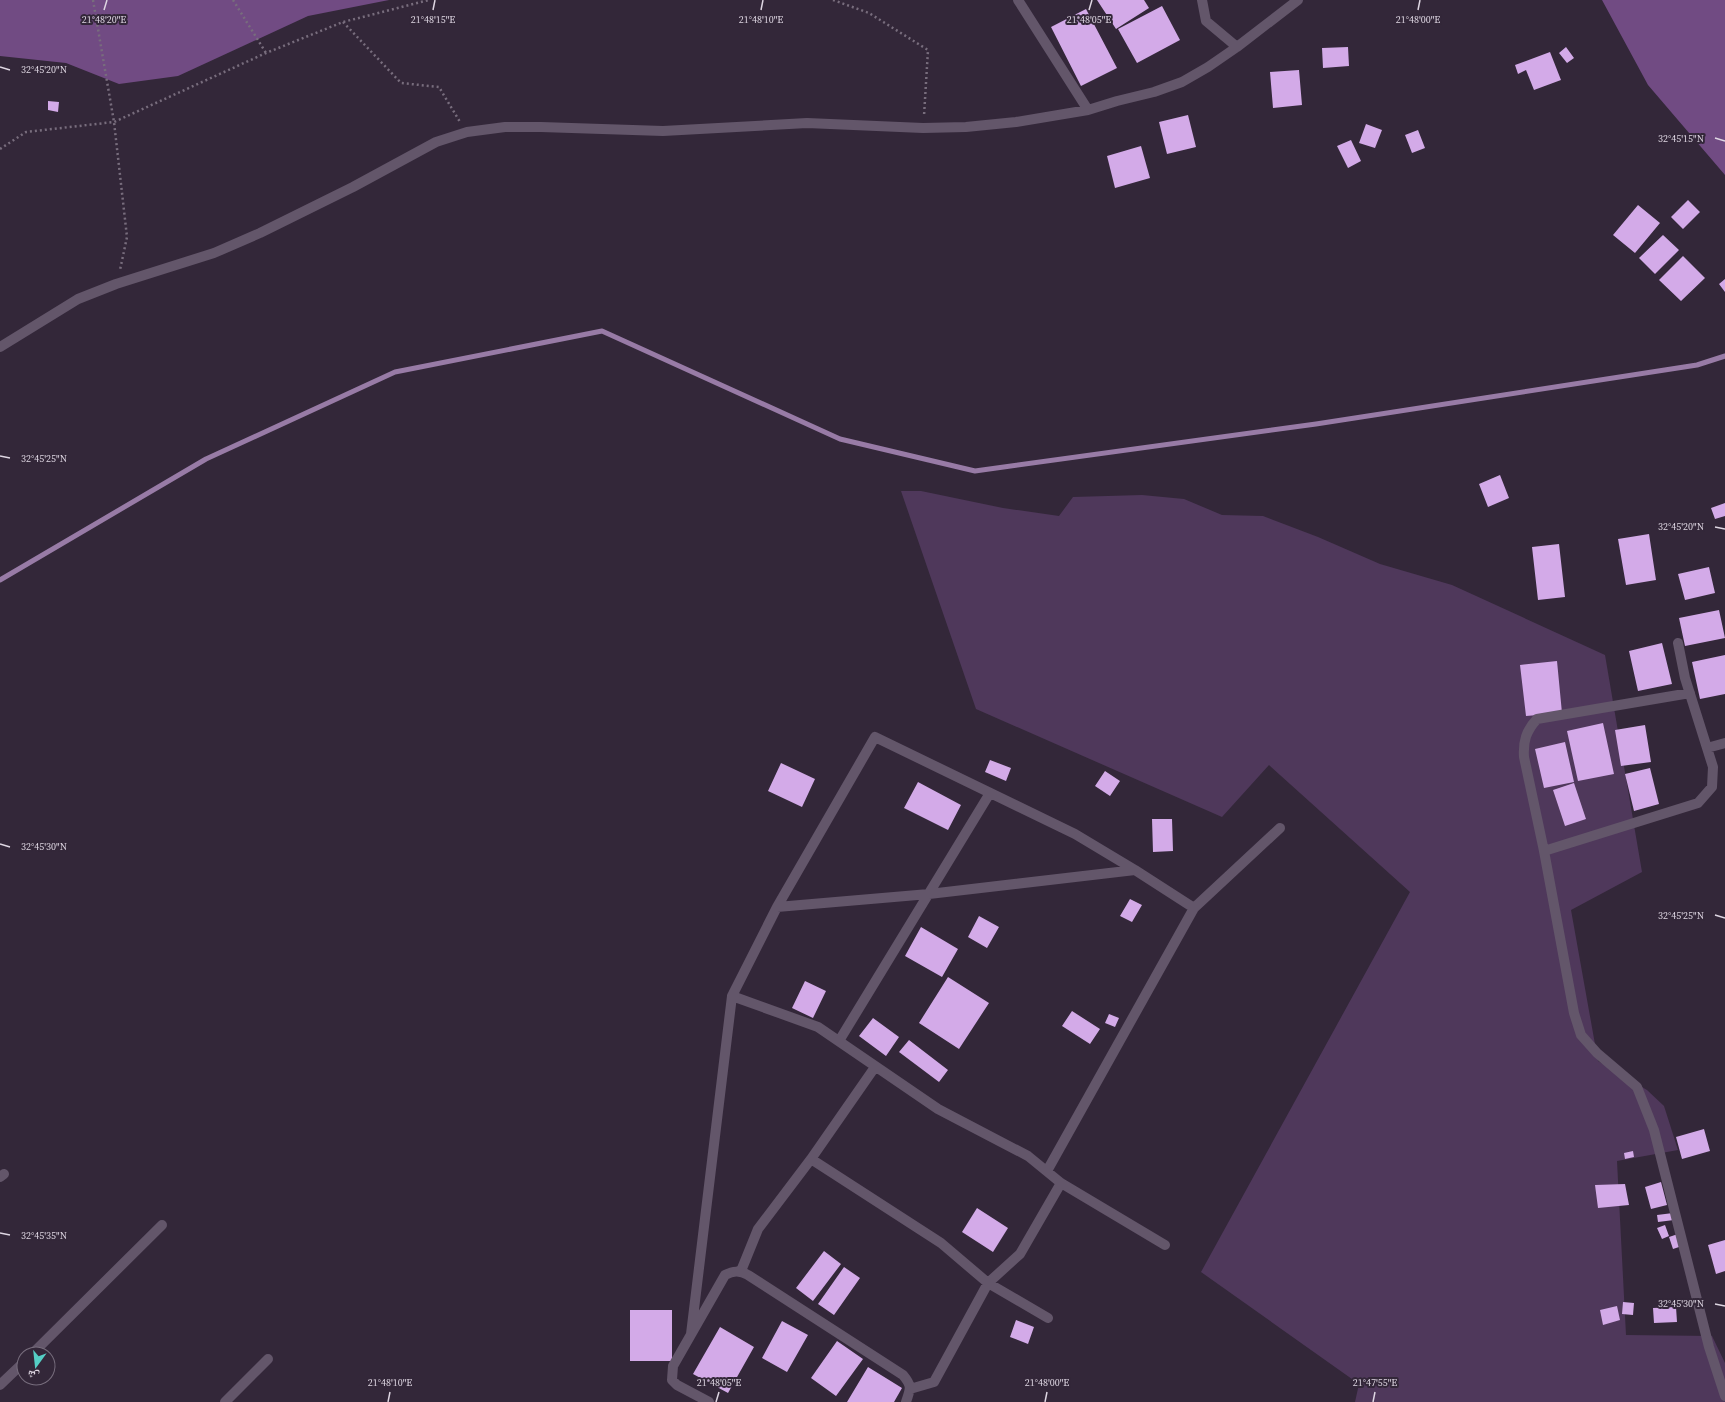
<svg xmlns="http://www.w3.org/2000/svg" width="1725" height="1402" viewBox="0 0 1725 1402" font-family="'Source Serif 4','Noto Naskh Arabic',serif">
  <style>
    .green { fill: #4f385b }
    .forest { fill: #714b83 }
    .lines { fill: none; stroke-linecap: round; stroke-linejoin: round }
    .stream { stroke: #987ba6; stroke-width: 5 }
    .building { fill: #d3aae8 }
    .path { stroke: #786d7d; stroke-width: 2.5; stroke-dasharray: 2 3; stroke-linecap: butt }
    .minor { stroke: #63566a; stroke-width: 10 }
    .ticks { fill: none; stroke: #ded6e2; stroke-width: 1.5 }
    .ticks-label { font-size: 10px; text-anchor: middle; fill: #ded6e2; stroke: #332739; stroke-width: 4; stroke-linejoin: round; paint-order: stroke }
  </style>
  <rect width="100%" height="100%" fill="#332739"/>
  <!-- green -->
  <path class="green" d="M901 491H921L1003 508 1059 516 1073 497 1142 495 1184 499 1222 515 1263 516 1318 537 1380 564 1452 585 1605 655 1642 872 1571 910 1598 1061 1647 1090 1664 1106 1678 1150 1617 1161 1626 1335 1712 1336 1725 1363V1402H1355L1359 1384 1201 1272 1410 892 1269 765 1222 817 976 709Z"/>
  <!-- forest -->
  <path class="forest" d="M0 0H389L308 16 178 76 119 84 66 63 0 56Z
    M1602 0H1725V175L1648 85Z"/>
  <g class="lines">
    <!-- stream -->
    <path class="stream" d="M0 580 206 459 395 372 602 331 840 439 975 471 1316 424 1697 365 1725 356"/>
  </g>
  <!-- building -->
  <path class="building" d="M1097 0H1144L1149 8 1116 29Z
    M1162 6 1180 40 1137 63 1118 29Z
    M1086 9 1117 68 1081 86 1051 27Z
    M1348 47 1349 66 1323 68 1322 48Z
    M1566 47 1574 58 1567 63 1559 53Z
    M1550 52 1561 80 1534 90 1526 70 1518 74 1515 65Z
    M1299 70 1302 105 1273 108 1270 72Z
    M48 101 59 102 58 112 48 110Z
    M1188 115 1196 147 1167 154 1159 122Z
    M1366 124 1382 130 1375 148 1359 143Z
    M1418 130 1425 148 1412 153 1405 135Z
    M1351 140 1361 161 1348 168 1337 146Z
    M1141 146 1150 178 1115 188 1107 156Z
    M1688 200 1700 212 1683 229 1671 217Z
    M1638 205 1660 223 1635 253 1613 235Z
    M1663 235 1679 250 1655 274 1639 258Z
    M1683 256 1705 278 1681 301 1659 280Z
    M1725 279V292L1719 284Z
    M1500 475 1509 498 1488 507 1479 484Z
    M1725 503V516L1715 519 1711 508Z
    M1649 534 1656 580 1626 585 1618 539Z
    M1559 544 1565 597 1538 600 1532 547Z
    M1709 567 1715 593 1685 600 1678 574Z
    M1719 610 1725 638 1685 646 1679 618Z
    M1662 643 1672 684 1638 691 1629 651Z
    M1725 655V694L1700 699 1692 662Z
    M1557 661 1562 713 1526 716 1520 665Z
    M1603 723 1614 774 1578 781 1567 731Z
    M1645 725 1651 762 1621 766 1615 730Z
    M1565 742 1574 782 1544 788 1535 749Z
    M990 760 1011 768 1006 781 985 772Z
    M781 763 815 779 802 807 768 791Z
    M1650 768 1659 804 1634 811 1625 774Z
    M1105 771 1120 781 1110 796 1095 786Z
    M918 782 961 805 948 830 904 808Z
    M1574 783 1586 819 1565 826 1553 790Z
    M1152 819H1172L1173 851 1153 852Z
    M1130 899 1142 905 1132 922 1120 916Z
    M979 916 999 927 987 948 968 937Z
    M921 927 958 949 942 977 905 956Z
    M948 977 989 1003 959 1049 919 1023Z
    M805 981 826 991 813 1018 792 1008Z
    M1072 1011 1100 1029 1090 1044 1062 1026Z
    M1109 1014 1119 1018 1115 1027 1105 1023Z
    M873 1018 899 1037 886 1056 859 1036Z
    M909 1040 948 1070 939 1082 899 1052Z
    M1704 1129 1710 1151 1682 1159 1676 1137Z
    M1633 1151 1634 1157 1625 1159 1624 1153Z
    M1661 1182 1667 1205 1651 1209 1645 1187Z
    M1625 1184 1629 1205 1598 1208 1595 1185Z
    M977 1208 1008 1228 993 1252 962 1232Z
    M1673 1213 1674 1220 1658 1222 1657 1215Z
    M1665 1225 1669 1236 1662 1239 1657 1228Z
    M1678 1234 1682 1246 1673 1249 1669 1237Z
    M1725 1240V1271L1716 1274 1708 1245Z
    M824 1251 841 1264 813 1301 796 1288Z
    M844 1267 860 1278 834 1315 818 1304Z
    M1623 1302 1634 1303 1633 1315 1622 1314Z
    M1617 1306 1620 1320 1603 1325 1600 1310Z
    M1676 1307 1677 1322 1654 1323 1653 1308Z
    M630 1310H672V1361H630Z
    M1016 1320 1034 1327 1028 1344 1010 1337Z
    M782 1321 808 1335 787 1372 762 1358Z
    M720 1327 754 1347 728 1393 693 1374Z
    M837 1341 863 1359 836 1396 811 1378Z
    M868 1367 902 1388 894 1402H847Z"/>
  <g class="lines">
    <!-- path -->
    <path class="path" d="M93 0 114 122 127 237 120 270
      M233 0 266 53
      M833 0 869 13 928 50 924 116
      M343 22 401 83 439 87 460 122
      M0 149 26 132 114 122 266 53 343 22 429 0"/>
    <!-- minor -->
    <path class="minor" d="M1018 0 1088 110
      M1202 0 1206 21 1237 47
      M0 347 78 299 116 284 214 253 260 233 353 187 436 142 467 132 505 127H541L663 131 807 123 923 128 966 127 1016 122 1088 110 1117 101 1154 92 1182 82 1208 67 1237 47 1298 0
      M1690 693 1537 719C1526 731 1523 741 1524 757L1544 851 1574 1013 1581 1035 1597 1053 1637 1087 1654 1130 1709 1347 1725 1396
      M1707 748 1725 743
      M1544 851 1698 803 1712 787 1713 767 1685 678 1678 643
      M777 907 929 894 1135 870 1194 908 1280 828
      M732 996 818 1027 938 1109 1028 1156 1061 1183 1165 1245
      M839 1041 990 793
      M811 1159 941 1243 988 1283 1048 1318
      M1047 1171 1194 908
      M0 1177 4 1174
      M741 1271 758 1229 811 1159 875 1067
      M691 1334 732 996 777 907 875 737 1075 834 1135 870
      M32 1354 162 1225
      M0 1385 24 1362
      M910 1389 934 1382 988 1283 1020 1254 1061 1183
      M225 1402 268 1359
      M709 1402 677 1385 672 1380 673 1366 725 1275C733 1271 739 1270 748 1275L903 1375C913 1387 910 1389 906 1402"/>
  </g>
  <!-- ticks -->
  <path class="ticks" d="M104 10 107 0M433 10 435 0M761 10 763 0M1089 10 1092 0M1418 10 1420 0M0 67 10 70M1715 138 1725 141M0 456 10 458M1715 527 1725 529M0 844 10 847M1715 915 1725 918M0 1233 10 1235M1715 1304 1725 1306M388 1402 390 1392M716 1402 719 1392M1045 1402 1047 1392M1373 1402 1375 1392"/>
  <g class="ticks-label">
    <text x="104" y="23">21°48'20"E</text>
    <text x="433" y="23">21°48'15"E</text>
    <text x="761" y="23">21°48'10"E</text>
    <text x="1089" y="23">21°48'05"E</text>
    <text x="1418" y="23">21°48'00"E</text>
    <text x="44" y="73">32°45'20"N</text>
    <text x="1681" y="142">32°45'15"N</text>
    <text x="44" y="462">32°45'25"N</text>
    <text x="1681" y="530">32°45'20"N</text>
    <text x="44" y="850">32°45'30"N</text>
    <text x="1681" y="919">32°45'25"N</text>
    <text x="44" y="1239">32°45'35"N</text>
    <text x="1681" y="1307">32°45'30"N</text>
    <text x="390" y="1386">21°48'10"E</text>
    <text x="719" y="1386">21°48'05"E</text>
    <text x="1047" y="1386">21°48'00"E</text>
    <text x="1375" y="1386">21°47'55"E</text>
  </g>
  <!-- north arrow -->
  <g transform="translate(36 1366) rotate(195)"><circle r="19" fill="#332739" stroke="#776d7d"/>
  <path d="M0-3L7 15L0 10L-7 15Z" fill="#55cec5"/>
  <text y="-6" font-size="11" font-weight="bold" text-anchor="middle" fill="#ded6e2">ش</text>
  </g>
</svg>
